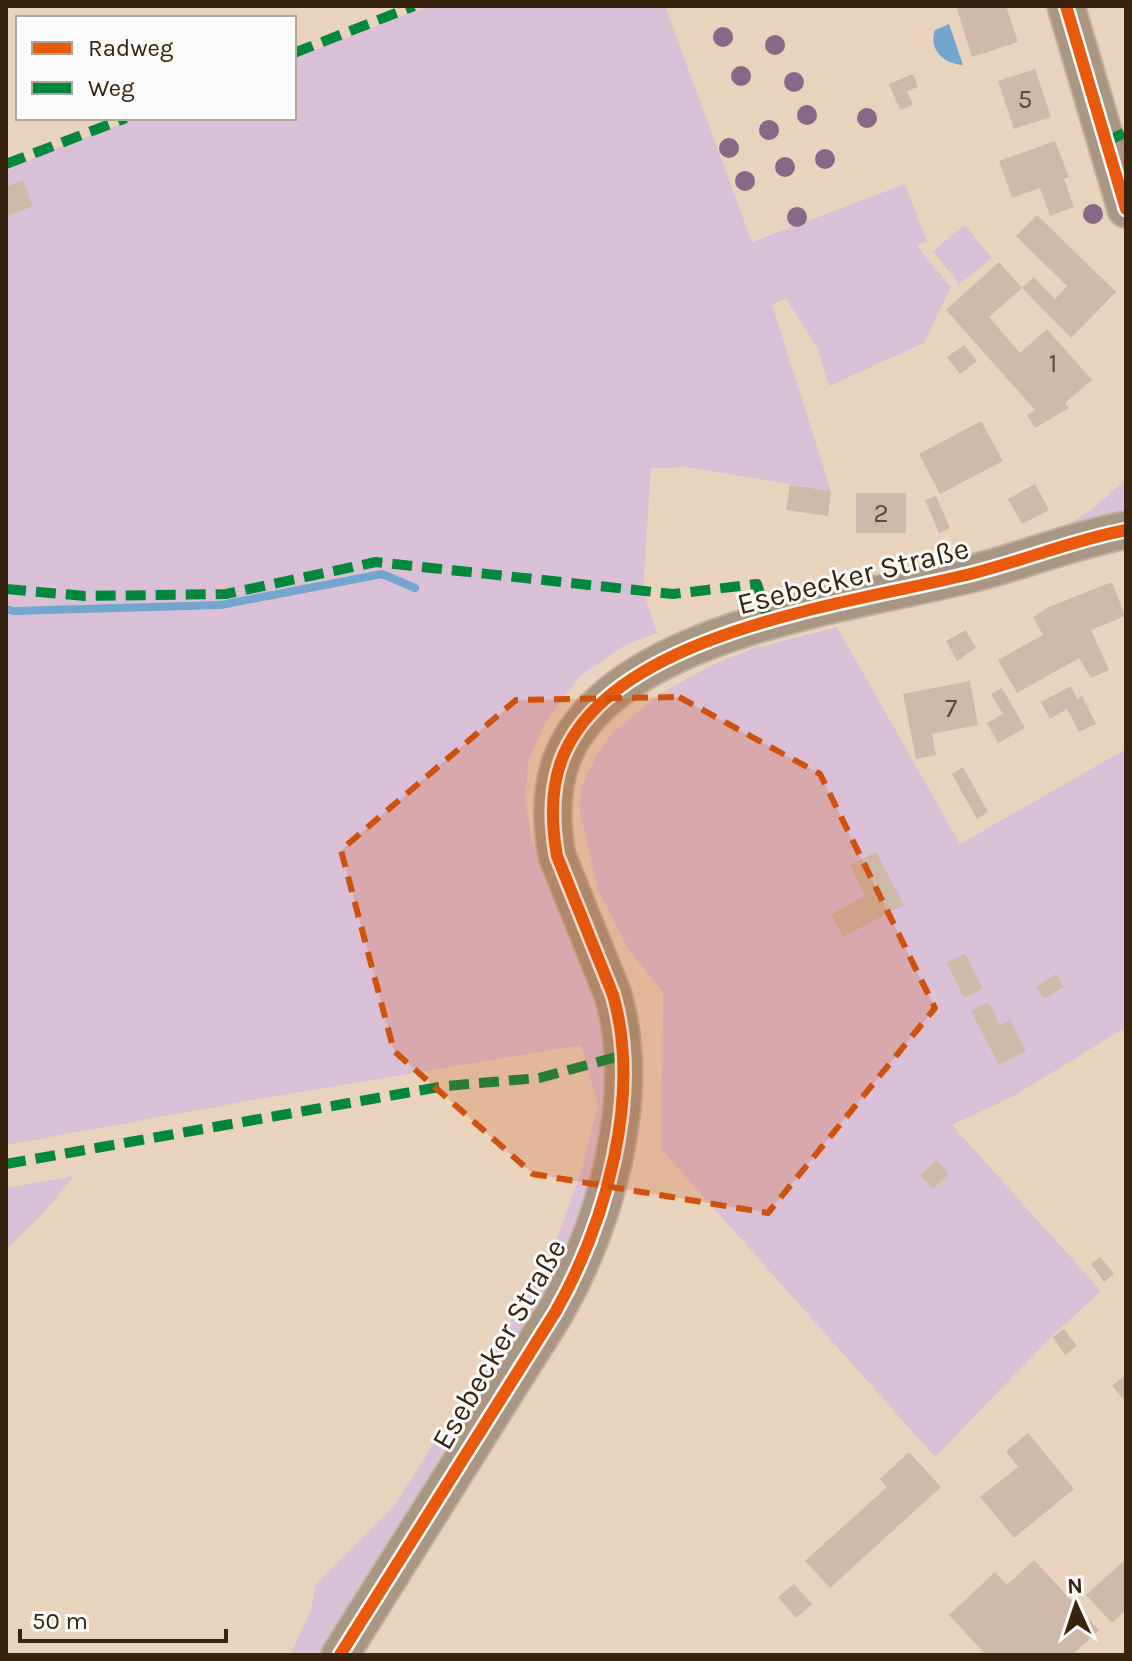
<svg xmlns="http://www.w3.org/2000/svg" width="1132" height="1661" viewBox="0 0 1132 1661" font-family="Karla,sans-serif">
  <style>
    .green { fill: #dac0d6 }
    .water { fill: #73a6cf }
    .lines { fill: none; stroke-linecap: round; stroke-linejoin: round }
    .stream { stroke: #73a6cf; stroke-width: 8 }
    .building { fill: #cfb8a8 }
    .minor-casing { stroke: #c2b09c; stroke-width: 40 }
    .minor { stroke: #a89683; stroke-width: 36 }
    .quiet { stroke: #00873e; stroke-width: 10; stroke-dasharray: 20 10; stroke-linecap: butt }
    .cycleway-casing { stroke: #fcfcfc; stroke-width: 17 }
    .cycleway { stroke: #e8590c; stroke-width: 12 }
    .tree { fill: #8a6787 }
    .marked { fill: #ce510c; fill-opacity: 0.2; stroke: #ce510c; stroke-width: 6; stroke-dasharray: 16 10; stroke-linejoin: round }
    .labels { text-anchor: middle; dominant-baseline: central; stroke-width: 6; stroke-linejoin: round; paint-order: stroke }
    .number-label { font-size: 26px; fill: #5e4934 }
    .street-label { font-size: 30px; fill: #38240e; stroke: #fcfcfc }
  </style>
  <rect width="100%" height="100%" fill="#e9d3bc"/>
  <!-- green -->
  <path class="green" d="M429 6H665L752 242 905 184 927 241 917 246 951 287 924 343 829 386 817 347 786 299 772 304 831 491 687 467 651 468 643 590 657 633 627 644 580 676 546 722 529 758 525 797 531 837 610 1039 606 1129 573 1249 326 1655H290L311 1610 316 1584 394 1506 505 1333 554 1247 580 1175 598 1105 581 1045 259 1099 6 1145V171L33 158 136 118H294V58Z
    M965 225 992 258 959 284 933 251Z
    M1126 479V516L1075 531 1071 522 1094 508Z
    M837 627 960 844 1126 749V1027L1014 1096 952 1125 1101 1291 1050 1338 935 1457 661 1149 663 992 630 952 598 890 580 812 581 788 595 758 612 733 658 695 710 666 754 648Z
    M74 1176 42 1215 6 1249V1188Z"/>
  <!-- water -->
  <path class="water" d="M949 24 963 65C944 64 928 50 935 30Z"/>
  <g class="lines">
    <!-- stream -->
    <path class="stream" d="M6 609 13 611 221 605 382 574 415 588"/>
  </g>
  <!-- building -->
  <path class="building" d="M956 6H1006L1018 42 972 57Z
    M1035 69 1051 117 1014 129 998 81Z
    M913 74 918 87 907 91 913 105 900 110 889 84Z
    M1055 141 1069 177 1064 179 1074 207 1050 216 1040 188 1012 198 999 161Z
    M23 180 33 206 6 217V187Z
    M1037 215 1116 292 1071 338 1022 288 1034 277 1055 299 1067 286 1016 236Z
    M999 262 1022 288 989 317 1020 353 1047 329 1092 380 1065 403 1069 408 1035 428 1027 415 1035 410 946 310Z
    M964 345 977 361 960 374 947 357Z
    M981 421 1003 461 940 494 919 454Z
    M1035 484 1049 510 1022 524 1008 499Z
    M790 485 831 491 828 516 786 510Z
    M856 493H906V533H856Z
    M936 496 950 528 939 533 925 500Z
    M1112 582 1125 616 1091 630 1109 670 1091 678 1079 658 1017 693 998 660 1043 635 1033 617 1049 607Z
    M966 630 976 648 957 661 946 641Z
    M970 681 978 725 932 734 936 755 916 759 903 694Z
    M1071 686 1077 699 1082 696 1096 724 1079 732 1067 709 1050 719 1041 702Z
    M1002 688 1025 728 998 743 987 723 1003 714 991 694Z
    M963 767 988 812 977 819 952 774Z
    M876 852 904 905 843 937 831 914 865 896 850 865Z
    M965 953 983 989 964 998 947 963Z
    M1056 974 1064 987 1044 999 1036 987Z
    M988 1002 1000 1025 1010 1020 1026 1051 999 1065 971 1011Z
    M937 1160 949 1174 933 1189 920 1175Z
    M1100 1257 1114 1274 1104 1282 1091 1264Z
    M1064 1329 1077 1346 1065 1355 1053 1337Z
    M1126 1374V1402L1112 1386Z
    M1028 1433 1074 1489 1014 1538 980 1497 1018 1467 1006 1451Z
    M909 1452 941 1487 830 1588 805 1561 887 1487 880 1479Z
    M1126 1559V1610L1112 1623 1086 1595Z
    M1034 1560 1099 1630 1072 1655H986L949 1615 995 1572 1007 1585Z
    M794 1584 812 1604 796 1618 778 1597Z"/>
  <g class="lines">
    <defs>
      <path id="minor" d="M1066 6 1126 209
        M340 1655 556 1311C606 1222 642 1096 613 995L557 856C551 822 550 786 564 754 618 629 857 603 974 573 1025 560 1074 540 1126 530"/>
    </defs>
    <!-- minor casing -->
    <use href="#minor" class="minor-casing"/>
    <!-- minor -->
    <use href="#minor" class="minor"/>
    <!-- quiet -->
    <path class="quiet" d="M294 53 414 6
      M1106 142 1126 132
      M6 164 126 118
      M6 589 85 596 226 594 376 562 673 594 757 584 768 619
      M6 1164 445 1086 539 1078 624 1055"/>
    <defs>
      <path id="cycleway" d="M1066 6 1126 209
        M340 1655 556 1311C606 1222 642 1096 613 995L557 856C551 822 550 786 564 754 618 629 857 603 974 573 1025 560 1074 540 1126 530"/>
    </defs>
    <!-- cycleway casing -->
    <use href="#cycleway" class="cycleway-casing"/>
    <!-- cycleway -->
    <use href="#cycleway" class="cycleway"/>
  </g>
  <!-- trees -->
  <g class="tree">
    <circle cx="723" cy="37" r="10"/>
    <circle cx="775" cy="45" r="10"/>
    <circle cx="741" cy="76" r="10"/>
    <circle cx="794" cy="82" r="10"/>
    <circle cx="807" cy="115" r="10"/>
    <circle cx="867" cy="118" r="10"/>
    <circle cx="769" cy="130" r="10"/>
    <circle cx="729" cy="148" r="10"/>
    <circle cx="825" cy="159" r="10"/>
    <circle cx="785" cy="167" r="10"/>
    <circle cx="745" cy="181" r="10"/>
    <circle cx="1093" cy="214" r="10"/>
    <circle cx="797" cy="217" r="10"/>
  </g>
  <!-- marked area -->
  <path class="marked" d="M679 697 820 774 935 1008 768 1213 533 1174 394 1051 341 850 516 700Z"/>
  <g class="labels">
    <!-- number labels -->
    <g class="number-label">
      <text x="1025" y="99">5</text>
      <text x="1053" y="363">1</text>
      <text x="881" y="513">2</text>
      <text x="951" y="708">7</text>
    </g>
    <!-- street labels -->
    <g class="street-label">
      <text transform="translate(853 576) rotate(-14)">Esebecker Straße</text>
      <text transform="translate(499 1344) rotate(-60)">Esebecker Straße</text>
    </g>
  </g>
  <!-- border -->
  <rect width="1132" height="1661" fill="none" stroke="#38240e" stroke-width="16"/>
  <!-- legend -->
  <rect x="16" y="16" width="280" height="104" fill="#fcfcfc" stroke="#aea69d" stroke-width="2"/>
  <rect x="32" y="42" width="40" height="12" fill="#e8590c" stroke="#aea69d" stroke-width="2"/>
  <text x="88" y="56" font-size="24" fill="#38240e">Radweg</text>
  <rect x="32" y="82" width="40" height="12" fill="#00873e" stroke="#aea69d" stroke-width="2"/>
  <text x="88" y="96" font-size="24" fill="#38240e">Weg</text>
  <!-- north arrow -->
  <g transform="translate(1076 1605) rotate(357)" stroke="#fcfcfc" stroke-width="6" paint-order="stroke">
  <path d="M0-6L14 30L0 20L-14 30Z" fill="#38240e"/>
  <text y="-12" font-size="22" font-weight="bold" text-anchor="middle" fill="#38240e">N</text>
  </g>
  <!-- scale -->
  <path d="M20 1629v12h206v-12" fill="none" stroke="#38240e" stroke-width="4"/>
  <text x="32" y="1629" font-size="24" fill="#38240e" stroke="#fcfcfc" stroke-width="6" paint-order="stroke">50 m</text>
</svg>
